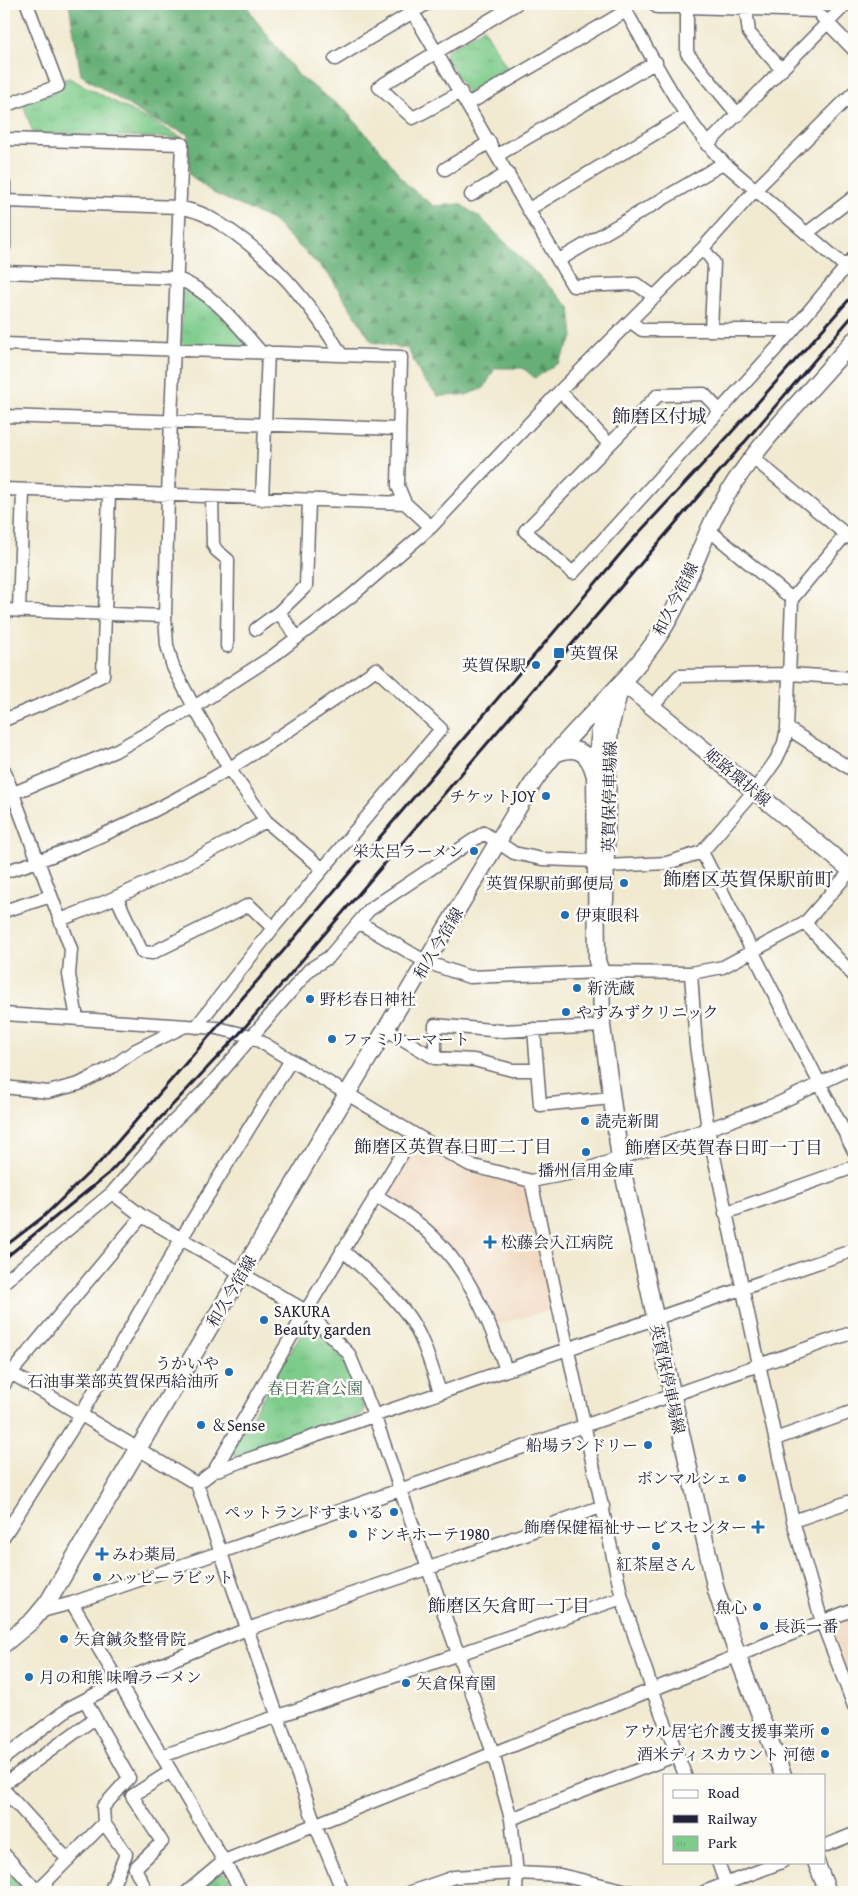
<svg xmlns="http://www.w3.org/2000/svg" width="858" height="1896" viewBox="0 0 858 1896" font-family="'Gentium Book Plus','Noto Serif JP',serif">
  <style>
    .built { fill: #f0d5bc }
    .forest { fill: url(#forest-firs); stroke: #446959 }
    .park { fill: url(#park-tufts); stroke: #507763 }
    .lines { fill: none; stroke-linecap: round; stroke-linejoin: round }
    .minor-casing { stroke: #6a6870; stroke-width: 15 }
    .major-casing { stroke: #6a6870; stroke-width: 19 }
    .minor { stroke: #fff; stroke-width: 12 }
    .major { stroke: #fff; stroke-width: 16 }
    .rail { stroke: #22223b; stroke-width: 3 }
    .poi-dot { fill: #1f6fb2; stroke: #fdfcf7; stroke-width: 2 }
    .labels { text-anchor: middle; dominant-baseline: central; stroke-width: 5; stroke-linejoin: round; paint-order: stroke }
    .street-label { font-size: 16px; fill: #22223b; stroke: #fdfcf7 }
    .poi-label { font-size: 16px; fill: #22223b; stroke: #fdfcf7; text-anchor: start }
    .park-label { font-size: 16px; fill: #425e57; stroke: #fdfcf7 }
    .neighbourhood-label { font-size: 18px; fill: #22223b; stroke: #fdfcf7 }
    .quarter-label { font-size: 19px; fill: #22223b; stroke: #fdfcf7 }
  </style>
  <defs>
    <pattern id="forest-firs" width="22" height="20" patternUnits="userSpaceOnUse" patternTransform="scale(1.25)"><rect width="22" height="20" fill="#66b077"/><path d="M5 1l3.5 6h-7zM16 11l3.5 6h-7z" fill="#548f63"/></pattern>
    <pattern id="park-tufts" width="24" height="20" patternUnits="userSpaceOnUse" patternTransform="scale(1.25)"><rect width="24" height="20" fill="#7ecc8b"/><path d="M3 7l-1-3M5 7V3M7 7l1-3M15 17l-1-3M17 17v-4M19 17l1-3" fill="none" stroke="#6daf79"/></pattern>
  </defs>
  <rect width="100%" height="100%" fill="#fdfcf7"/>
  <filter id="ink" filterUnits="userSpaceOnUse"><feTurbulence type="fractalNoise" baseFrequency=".02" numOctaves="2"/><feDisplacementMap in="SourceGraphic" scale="10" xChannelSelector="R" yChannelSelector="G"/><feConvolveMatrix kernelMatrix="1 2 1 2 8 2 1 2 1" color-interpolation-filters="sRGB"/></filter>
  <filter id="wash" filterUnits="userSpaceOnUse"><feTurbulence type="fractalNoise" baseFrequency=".0096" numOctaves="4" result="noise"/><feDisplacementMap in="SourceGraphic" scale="20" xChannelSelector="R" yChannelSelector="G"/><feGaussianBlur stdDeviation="1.12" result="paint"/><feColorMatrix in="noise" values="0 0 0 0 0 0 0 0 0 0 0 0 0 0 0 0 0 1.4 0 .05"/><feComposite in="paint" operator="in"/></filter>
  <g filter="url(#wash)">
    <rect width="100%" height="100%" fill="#f1ead1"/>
    <!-- built -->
    <path class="built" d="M416 1143 455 1165 483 1176 524 1185 553 1309 496 1325 426 1225 383 1192Z
      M854 1617V1689L833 1633 835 1625Z"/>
    <!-- forest -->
    <path class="forest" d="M69 4H246L254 18 300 77 345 110 382 152 408 186 434 206 460 204 482 219 570 307 573 338 558 363 535 378 523 368H495L484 388 466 395 438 396 422 378 408 349 372 342 329 275 272 220 213 193 190 175 188 134 152 120 81 75Z"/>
    <!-- park -->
    <path class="park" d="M484 28 510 73 473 95 468 94 445 56 446 51Z
      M69 78 183 138 33 133 23 103 63 89 61 80Z
      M188 290 205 301 245 340 246 345H185L181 342 182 292Z
      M312 1324C345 1353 349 1369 365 1408L363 1414 237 1457 231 1450 306 1326Z
      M4 1867 26 1892H4Z
      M221 1873H225L236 1892H196Z"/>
  </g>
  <g filter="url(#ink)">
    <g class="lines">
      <defs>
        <path id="minor" d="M408 4 573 286 636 284 655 297
          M622 4C653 58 681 117 724 163L846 267
          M657 4V7H687V53L738 115
          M687 7 817 11
          M746 9 749 33 782 70
          M822 17 854 50
          M335 59 426 4
          M461 92 413 118 379 87 516 4
          M468 104 626 11
          M4 106 58 86 27 4
          M4 139 182 144 168 495 165 616 167 645 173 667 194 707 230 770 266 821 323 869
          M707 145 846 4
          M498 155 656 62
          M445 169 490 142
          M4 183V247
          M471 195 508 173
          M5 201 179 207C187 209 197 211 205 215 263 246 308 299 341 354
          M529 209 686 115
          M807 233 854 197
          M703 248 714 263 711 330
          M559 260 724 163
          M4 272 176 278C212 292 235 322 260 351
          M631 322 642 330H793
          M4 344 401 357 398 486 405 503 431 527
          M560 391 609 444
          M720 411 704 394 658 395 525 531 573 573 793 330 854 257
          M4 416 398 429
          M753 458 854 541
          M4 489 405 503
          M212 497 213 544 216 550 228 560 227 646
          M262 499 268 352
          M709 530 792 599
          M4 610 165 616
          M19 611 23 491
          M279 612 297 638
          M256 629 279 612 306 586 309 501
          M653 706 679 676 789 674 854 678
          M4 720 55 699 103 675 109 493
          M787 728 854 771
          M4 770 71 949 69 975 77 1018
          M4 797 115 751 194 707 273 656 350 597 431 527 560 391 703 248 756 189 854 92
          M702 852 854 1151
          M607 866 667 863 702 852 754 791 776 760 784 743 787 728 792 599 846 534
          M4 872C140 831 262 753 376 669L441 729 273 928 196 1027
          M117 898 142 952 152 953 249 905 273 928
          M4 911 51 896
          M60 920C132 893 199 859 266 821
          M360 923 426 962 469 977 601 972 691 973 723 967 805 923 854 867
          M805 923 854 976
          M691 973 696 1046 708 1129 793 1521 822 1622 854 1706
          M4 1014 217 1028 251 1036 414 1134 470 1165 531 1181 578 1172 708 1129 779 1103 854 1067
          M534 1029 540 1105 611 1098
          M387 1030 435 1058 474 1060 512 1070H536
          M435 1058V1025L502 1031 602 1026
          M4 1087 48 1092 79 1084 112 1067 136 1050 185 1026
          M531 1181 622 1598 652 1689 685 1775
          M112 1193 142 1216 306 1311 349 1354 374 1415 493 1753 511 1819 517 1873 516 1892
          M375 1195C390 1204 406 1214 420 1225 465 1261 488 1317 506 1370
          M725 1213 854 1167
          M342 1250C365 1270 388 1289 406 1313 423 1335 431 1366 440 1392
          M4 1282 112 1193 172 1123 212 1083 310 969 329 957 369 910 484 833 514 853 542 859 595 861
          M4 1366 11 1373 197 1484 315 1824 343 1892
          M4 1385 11 1373 142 1216
          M775 1439 854 1411
          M214 1471 854 1250
          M197 1484 214 1471 306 1311 414 1134
          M793 1521 854 1500
          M4 1536 80 1416 181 1239 291 1060
          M72 1603 242 1892
          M42 1611 72 1603 221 1552 854 1332
          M162 1756 622 1598
          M4 1758 69 1708 119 1682 247 1629 429 1568 603 1506
          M4 1784 95 1718
          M4 1790 68 1860
          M511 1819 677 1755
          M104 1823 126 1854 110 1892
          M824 1846 854 1834
          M4 1854 38 1892
          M718 1862 728 1890
          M37 1891 104 1823 103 1807 129 1778 85 1700
          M147 1892 135 1868 162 1842 132 1796 171 1771
          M187 1892 224 1861 854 1609
          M411 1892 454 1877 517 1873 560 1875 632 1892
          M704 1892 782 1862"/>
        <path id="major" d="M622 682 854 873
          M608 698 602 713 595 775 597 961 601 972 602 1026 620 1159 716 1590 738 1657 783 1775
          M553 755C574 745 588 750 594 773
          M605 901 608 753 610 728 620 689
          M4 1644 33 1620 48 1602 347 1094 533 783C570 728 624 689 660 634 689 590 701 536 729 491 762 438 813 388 854 340
          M816 1862 828 1892"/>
      </defs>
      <!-- minor casing -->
      <use href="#minor" class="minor-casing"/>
      <!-- major casing -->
      <use href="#major" class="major-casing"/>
      <!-- minor -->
      <use href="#minor" class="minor"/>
      <!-- major -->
      <use href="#major" class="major"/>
      <!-- rail -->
      <path class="rail" d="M4 1247 43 1217 100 1162 284 950 633 539 714 452 854 294
        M4 1259 108 1174 239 1034 854 314"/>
    </g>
  </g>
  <!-- markers -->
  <g class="poi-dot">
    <rect x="553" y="647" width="12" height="12" rx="2.5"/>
    <circle cx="536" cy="665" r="5"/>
    <circle cx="546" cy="796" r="5"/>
    <circle cx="474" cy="851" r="5"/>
    <circle cx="624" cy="883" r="5"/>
    <circle cx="565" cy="915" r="5"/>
    <circle cx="577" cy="988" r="5"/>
    <circle cx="310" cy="999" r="5"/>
    <circle cx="566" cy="1012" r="5"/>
    <circle cx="332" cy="1039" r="5"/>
    <circle cx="585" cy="1121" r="5"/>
    <circle cx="586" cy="1152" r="5"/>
    <path d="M487.5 1234.5h5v5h5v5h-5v5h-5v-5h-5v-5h5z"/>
    <circle cx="264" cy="1320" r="5"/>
    <circle cx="229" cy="1372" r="5"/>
    <circle cx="201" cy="1425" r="5"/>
    <circle cx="648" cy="1445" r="5"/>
    <circle cx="742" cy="1478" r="5"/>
    <circle cx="394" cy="1512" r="5"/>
    <path d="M755.5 1519.5h5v5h5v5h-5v5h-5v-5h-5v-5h5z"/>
    <circle cx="353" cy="1534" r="5"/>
    <circle cx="656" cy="1546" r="5"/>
    <path d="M99.5 1546.5h5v5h5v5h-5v5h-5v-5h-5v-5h5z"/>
    <circle cx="97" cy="1577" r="5"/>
    <circle cx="757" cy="1607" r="5"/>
    <circle cx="764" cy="1626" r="5"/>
    <circle cx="64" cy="1639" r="5"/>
    <circle cx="29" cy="1677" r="5"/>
    <circle cx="406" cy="1683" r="5"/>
    <circle cx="825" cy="1731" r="5"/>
    <circle cx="825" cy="1754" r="5"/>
  </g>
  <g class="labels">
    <!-- street labels -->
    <g class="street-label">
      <text transform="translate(675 599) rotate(-63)">和久今宿線</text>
      <text transform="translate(738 777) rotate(40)">姫路環状線</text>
      <text transform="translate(609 797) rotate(-89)">英賀保停車場線</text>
      <text transform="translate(438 943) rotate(-59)">和久今宿線</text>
      <text transform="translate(231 1291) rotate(-59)">和久今宿線</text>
      <text transform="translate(668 1379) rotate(78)">英賀保停車場線</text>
    </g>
    <!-- poi labels -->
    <g class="poi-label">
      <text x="570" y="653">英賀保</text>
      <text x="526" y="665" text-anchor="end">英賀保駅</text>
      <text x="536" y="796" text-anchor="end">チケットJOY</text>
      <text x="464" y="851" text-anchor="end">栄太呂ラーメン</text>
      <text x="614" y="883" text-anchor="end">英賀保駅前郵便局</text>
      <text x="575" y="915">伊東眼科</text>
      <text x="587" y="988">新洗蔵</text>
      <text x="320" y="999">野杉春日神社</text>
      <text x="576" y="1012">やすみずクリニック</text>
      <text x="342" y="1039">ファミリーマート</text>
      <text x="595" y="1121">読売新聞</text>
      <text x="586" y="1170" text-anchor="middle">播州信用金庫</text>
      <text x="501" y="1242">松藤会入江病院</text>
      <text x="274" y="1311">SAKURA<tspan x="274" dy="18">Beauty garden</tspan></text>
      <text x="219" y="1363" text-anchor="end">うかいや<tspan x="219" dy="18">石油事業部英賀保西給油所</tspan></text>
      <text x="211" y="1425">＆Sense</text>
      <text x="638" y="1445" text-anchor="end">船場ランドリー</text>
      <text x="732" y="1478" text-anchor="end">ボンマルシェ</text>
      <text x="384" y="1512" text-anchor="end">ペットランドすまいる</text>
      <text x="747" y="1527" text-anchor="end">飾磨保健福祉サービスセンター</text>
      <text x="363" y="1534">ドンキホーテ1980</text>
      <text x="112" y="1554">みわ薬局</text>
      <text x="656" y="1564" text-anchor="middle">紅茶屋さん</text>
      <text x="107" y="1577">ハッピーラビット</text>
      <text x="747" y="1607" text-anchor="end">魚心</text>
      <text x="774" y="1626">長浜一番</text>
      <text x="74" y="1639">矢倉鍼灸整骨院</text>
      <text x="39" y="1677">月の和熊 味噌ラーメン</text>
      <text x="416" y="1683">矢倉保育園</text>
      <text x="815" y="1731" text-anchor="end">アウル居宅介護支援事業所</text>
      <text x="815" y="1754" text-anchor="end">酒米ディスカウント 河徳</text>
    </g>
    <!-- park labels -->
    <g class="park-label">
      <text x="315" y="1388">春日若倉公園</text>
    </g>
    <!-- neighbourhood labels -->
    <g class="neighbourhood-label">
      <text x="453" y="1146">飾磨区英賀春日町二丁目</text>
      <text x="724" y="1147">飾磨区英賀春日町一丁目</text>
      <text x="509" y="1605">飾磨区矢倉町一丁目</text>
    </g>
    <!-- quarter labels -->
    <g class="quarter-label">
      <text x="659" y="416">飾磨区付城</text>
      <text x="748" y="879">飾磨区英賀保駅前町</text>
    </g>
  </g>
  <!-- margin -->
  <rect width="858" height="1896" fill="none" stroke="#fdfcf7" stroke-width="20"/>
  <!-- legend -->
  <rect x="663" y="1774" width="162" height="90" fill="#fdfcf7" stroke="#a5a5ac"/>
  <rect x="673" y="1790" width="25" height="8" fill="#ffffff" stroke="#a5a5ac"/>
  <text x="708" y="1798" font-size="15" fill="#22223b">Road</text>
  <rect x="673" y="1815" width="25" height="8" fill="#22223b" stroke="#a5a5ac"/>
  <text x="708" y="1824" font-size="15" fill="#22223b">Railway</text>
  <rect x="673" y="1836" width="25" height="15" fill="url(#park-tufts)" stroke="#a5a5ac"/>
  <text x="708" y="1848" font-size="15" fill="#22223b">Park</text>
</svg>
